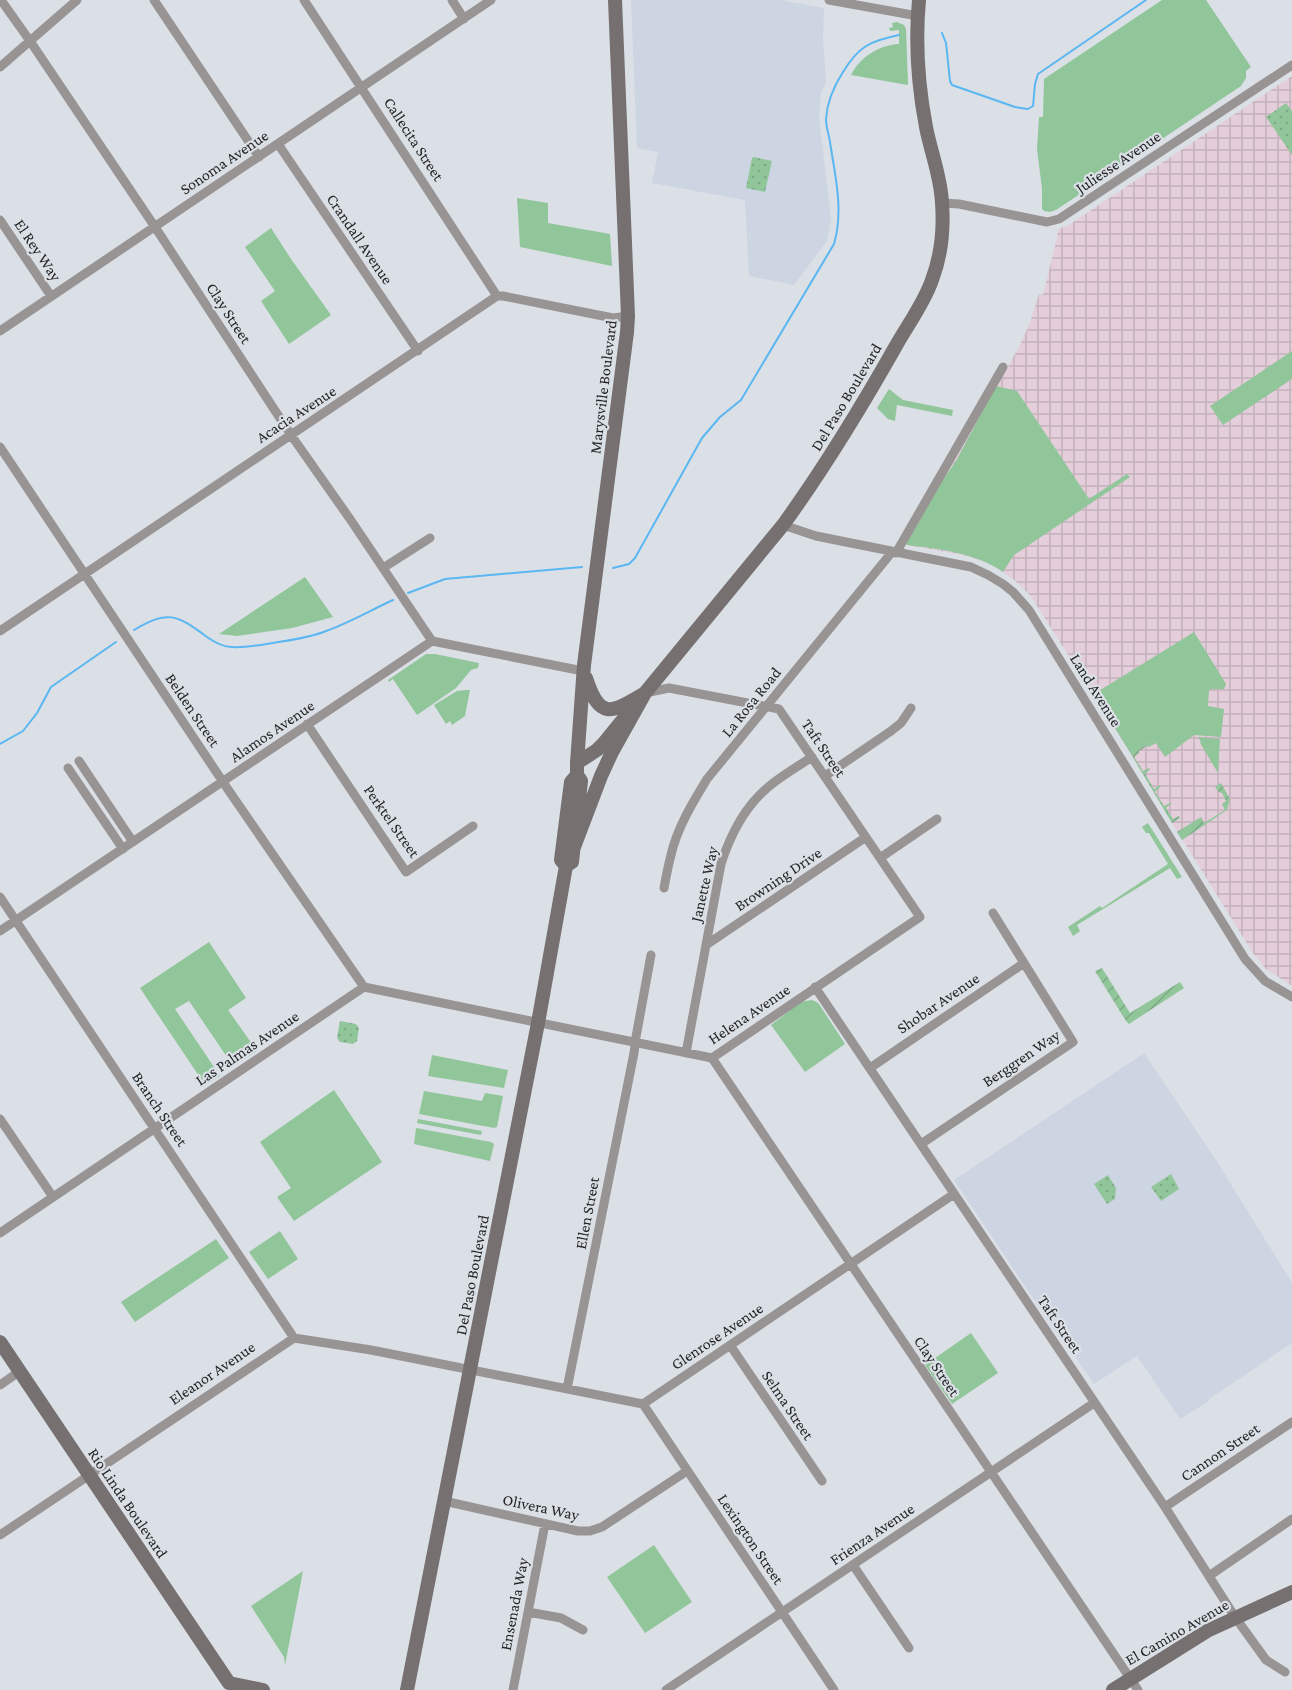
<svg xmlns="http://www.w3.org/2000/svg" width="1292" height="1690" viewBox="0 0 1292 1690" font-family="'Crimson Pro',serif">
  <style>
    .industrial { fill: url(#industrial-grid) }
    .built { fill: #cdd5e2 }
    .grass { fill: #91c69a }
    .park { fill: url(#park-dots) }
    .garden { fill: url(#garden-furrows) }
    .lines { fill: none; stroke-linecap: round; stroke-linejoin: round }
    .stream { stroke: #5ab7f1; stroke-width: 2 }
    .minor { stroke: #989494; stroke-width: 9 }
    .secondary { stroke: #767170; stroke-width: 14 }
    .labels { text-anchor: middle; dominant-baseline: central; stroke-width: 4.5; stroke-linejoin: round; paint-order: stroke }
    .street-label { font-size: 16px; fill: #242628; stroke: #dbdfe6 }
  </style>
  <defs>
    <pattern id="industrial-grid" width="8" height="8" patternUnits="userSpaceOnUse" patternTransform="scale(1.5)"><rect width="8" height="8" fill="#e4cedb"/><path d="M0 4h8M4 0v8" fill="none" stroke="#c3b1bc"/></pattern>
    <pattern id="park-dots" width="8" height="8" patternUnits="userSpaceOnUse" patternTransform="scale(1.5)"><rect width="8" height="8" fill="#91c69a"/><path d="M2 2h.1M6 6h.1" fill="none" stroke="#7daa85" stroke-width="1.8" stroke-linecap="round"/></pattern>
    <pattern id="garden-furrows" width="10" height="10" patternUnits="userSpaceOnUse" patternTransform="scale(1.5)"><rect width="10" height="10" fill="#91c69a"/><path d="M-1 1l2-2M0 10L10 0M9 11l2-2" fill="none" stroke="#7daa85"/></pattern>
  </defs>
  <rect width="100%" height="100%" fill="#dbdfe6"/>
  <!-- industrial -->
  <path class="industrial" d="M1292 76V986L1266 969 1253 953 1172 823 1131 754 1030 595 1013 579 991 564 968 556 907 545 1019 347 1029 325 1039 294 1043 295 1057 238 1058 229 1069 225Z"/>
  <!-- built -->
  <path class="built" d="M631 0H780L824 8 823 40 826 82 821 93 819 117 831 219 827 241 794 285 749 276 745 200 652 183 658 152 637 148Z
    M1144 1053 1216 1160 1292 1283V1343L1209 1399V1401L1180 1419 1137 1356 1094 1384 1066 1343 1059 1337 954 1180Z"/>
  <!-- grass -->
  <path class="grass" d="M1162 0H1206L1251 67 1246 71V78L1241 86 1056 210 1050 212 1044 211 1042 209V189L1037 149 1039 117H1043L1044 79Z
    M897 22 904 25 906 29 908 85 851 75C860 57 879 45 899 44V30L890 31 889 28 893 27 892 23Z
    M517 198 548 203V223L610 234 612 266 520 247Z
    M271 228 291 259 331 315 289 344 261 301 275 291 245 247Z
    M1292 351V379L1223 425 1210 406Z
    M996 386 1017 391 1089 499 1127 474 1130 477 1014 555 1003 572C976 553 939 549 907 545L906 543 919 522 937 488 956 461Z
    M889 389 903 400 953 410 952 416 897 405 895 421 888 419 877 408Z
    M305 577 333 617 292 628 237 636 219 634Z
    M1194 632 1226 684 1224 689H1210L1209 691 1208 706 1224 709 1221 737 1194 735 1165 757 1154 740 1131 754 1094 694Z
    M426 654H435L479 663 478 668 471 670 456 688 417 715 393 679 389 682 388 680Z
    M467 690H470L465 716 452 725 450 721 446 724 434 705 457 691Z
    M1198 737 1220 739 1218 773 1200 743 1201 742Z
    M1148 823 1182 877 1177 879 1170 868 1077 925 1080 931 1073 936 1068 927 1100 906 1102 908 1168 864 1149 833H1146L1142 827Z
    M209 942 246 998 228 1010 257 1051 233 1066 189 1001 175 1009 220 1076 205 1085 140 988Z
    M811 1000 815 1001 819 1004 845 1044 805 1072 771 1025 801 1002Z
    M432 1055 508 1070 504 1088 428 1076Z
    M334 1090 382 1162 294 1221 277 1197 291 1188 260 1142Z
    M424 1091 482 1101 485 1093 503 1096 497 1127 494 1128 419 1114Z
    M418 1119 482 1131 481 1135 417 1123Z
    M416 1128 491 1142 494 1144 490 1161 414 1144Z
    M280 1231 298 1259 268 1279 249 1252Z
    M216 1239 229 1258 135 1322 121 1302Z
    M971 1333 998 1373 952 1404 925 1365Z
    M654 1545 692 1602 645 1633 607 1577Z
    M303 1571 285 1665 284 1657 251 1606Z"/>
  <!-- park -->
  <path class="park" d="M1286 103 1292 111V155L1266 117Z
    M754 157 772 161 765 192 746 188 752 158Z
    M340 1021 356 1024 359 1028 357 1041 353 1044 340 1042 337 1038Z
    M1171 1174 1179 1189 1161 1201 1151 1187Z
    M1108 1175 1116 1188 1115 1199 1107 1204 1094 1184Z"/>
  <!-- garden -->
  <path class="garden" d="M1154 740 1156 743 1149 747 1147 746 1139 751V753L1134 757 1143 771 1149 768 1150 769 1145 774 1154 789 1160 785 1161 786 1155 792 1164 806 1170 803H1172L1166 808 1173 819 1179 816 1180 818 1172 823 1131 754Z
    M1221 783 1230 799 1227 810 1182 840 1177 832 1201 817 1204 823 1225 810 1222 804 1226 801 1222 793 1219 792 1215 787Z
    M1102 968 1130 1013 1180 982 1184 988 1129 1024 1126 1021 1095 971Z"/>
  <g class="lines">
    <!-- stream -->
    <path class="stream" d="M942 33 946 43 950 81 952 85 1015 107 1028 109 1033 106 1035 84 1038 74 1146 0
      M613 568 629 564 635 558 702 438 720 417 741 400 834 244C844 210 835 176 830 142 829 135 826 127 826 119 827 102 834 86 843 72 859 46 870 41 899 35
      M408 593 445 579 582 567
      M134 630C168 610 176 614 207 637 214 642 223 647 232 647 246 648 259 645 273 643 291 640 309 638 326 631 349 623 371 610 393 600
      M0 744 23 731 37 713 51 687 116 642"/>
    <!-- minor -->
    <path class="minor" d="M1 0 30 41 155 227 291 435 350 519 432 641
      M154 0 259 157
      M304 0 497 296
      M452 0 464 19
      M829 0 918 16
      M0 67 77 0
      M278 144 418 351
      M942 203 959 204 1047 222 1059 219 1292 65
      M0 220 51 296
      M0 331 491 0
      M0 447 227 788 364 987
      M783 525 816 536 971 567 988 575 1003 584 1013 592 1029 610 1245 959 1265 981 1292 997
      M896 553 1003 367
      M383 568 430 538
      M0 631 497 296H503L613 318 628 316
      M307 724 406 872 473 826
      M79 761 133 842
      M68 768 123 849
      M825 776 891 731 901 723 911 708
      M880 858 937 819
      M664 888C666 877 668 866 671 855 677 828 693 802 707 779L892 552
      M0 897 294 1338
      M0 931 432 641 583 671
      M706 945 866 837
      M815 987 1165 1507 1235 1617 1266 1660 1285 1672
      M686 1053 721 864C730 836 743 809 766 789 779 777 797 767 812 757
      M712 1058 1138 1690
      M870 1068 1024 963
      M0 1119 53 1197
      M921 1144 1073 1042 993 913
      M0 1233 364 987 712 1058 920 917 779 709 669 688 645 693
      M730 1345 822 1481
      M0 1385 20 1371
      M567 1389 634 1053 636 1037 651 955
      M643 1404 834 1690
      M444 1501 578 1531H590L602 1527 687 1471
      M1165 1507 1292 1422
      M0 1535 294 1338 371 1350 643 1404 954 1194
      M853 1565 909 1648
      M1209 1576 1292 1519
      M528 1612 561 1618 583 1630
      M513 1690 545 1524
      M666 1690 1094 1403"/>
    <!-- secondary -->
    <path class="secondary" d="M586 678C600 721 611 713 645 693
      M577 763 597 750 604 743 626 716
      M574 847 601 776 612 752 645 693 783 525C825 467 862 406 897 344 909 323 924 303 932 280 941 256 944 229 942 203 941 177 931 153 926 127 918 85 915 43 919 0
      M566 866 572 862 581 781 577 775V763L584 665 627 332 628 316 615 0
      M566 866 561 860 571 782 577 775
      M0 1342 229 1683 263 1690
      M407 1690 538 1023 566 866
      M1113 1690 1207 1631 1292 1592"/>
  </g>
  <g class="labels">
    <!-- street labels -->
    <g class="street-label">
      <text transform="translate(414 139) rotate(57)">Callecita Street</text>
      <text transform="translate(224 162) rotate(-34)">Sonoma Avenue</text>
      <text transform="translate(1118 162) rotate(-34)">Juliesse Avenue</text>
      <text transform="translate(360 239) rotate(56)">Crandall Avenue</text>
      <text transform="translate(38 250) rotate(56)">El Rey Way</text>
      <text transform="translate(229 313) rotate(57)">Clay Street</text>
      <text transform="translate(603 387) rotate(-83)">Marysville Boulevard</text>
      <text transform="translate(846 397) rotate(-59)">Del Paso Boulevard</text>
      <text transform="translate(296 414) rotate(-33)">Acacia Avenue</text>
      <text transform="translate(1096 690) rotate(58)">Land Avenue</text>
      <text transform="translate(751 702) rotate(-51)">La Rosa Road</text>
      <text transform="translate(193 710) rotate(56)">Belden Street</text>
      <text transform="translate(272 731) rotate(-34)">Alamos Avenue</text>
      <text transform="translate(824 748) rotate(56)">Taft Street</text>
      <text transform="translate(392 821) rotate(55)">Perktel Street</text>
      <text transform="translate(778 879) rotate(-34)">Browning Drive</text>
      <text transform="translate(704 884) rotate(-77)">Janette Way</text>
      <text transform="translate(938 1003) rotate(-34)">Shobar Avenue</text>
      <text transform="translate(749 1014) rotate(-34)">Helena Avenue</text>
      <text transform="translate(247 1048) rotate(-34)">Las Palmas Avenue</text>
      <text transform="translate(1021 1058) rotate(-34)">Berggren Way</text>
      <text transform="translate(160 1109) rotate(56)">Branch Street</text>
      <text transform="translate(587 1213) rotate(-79)">Ellen Street</text>
      <text transform="translate(472 1275) rotate(-79)">Del Paso Boulevard</text>
      <text transform="translate(1060 1324) rotate(56)">Taft Street</text>
      <text transform="translate(717 1336) rotate(-34)">Glenrose Avenue</text>
      <text transform="translate(937 1366) rotate(56)">Clay Street</text>
      <text transform="translate(212 1373) rotate(-34)">Eleanor Avenue</text>
      <text transform="translate(788 1405) rotate(56)">Selma Street</text>
      <text transform="translate(1220 1452) rotate(-34)">Cannon Street</text>
      <text transform="translate(128 1503) rotate(56)">Rio Linda Boulevard</text>
      <text transform="translate(541 1507) rotate(12)">Olivera Way</text>
      <text transform="translate(872 1534) rotate(-34)">Frienza Avenue</text>
      <text transform="translate(751 1539) rotate(56)">Lexington Street</text>
      <text transform="translate(514 1604) rotate(-79)">Ensenada Way</text>
      <text transform="translate(1177 1632) rotate(-30)">El Camino Avenue</text>
    </g>
  </g>
</svg>
